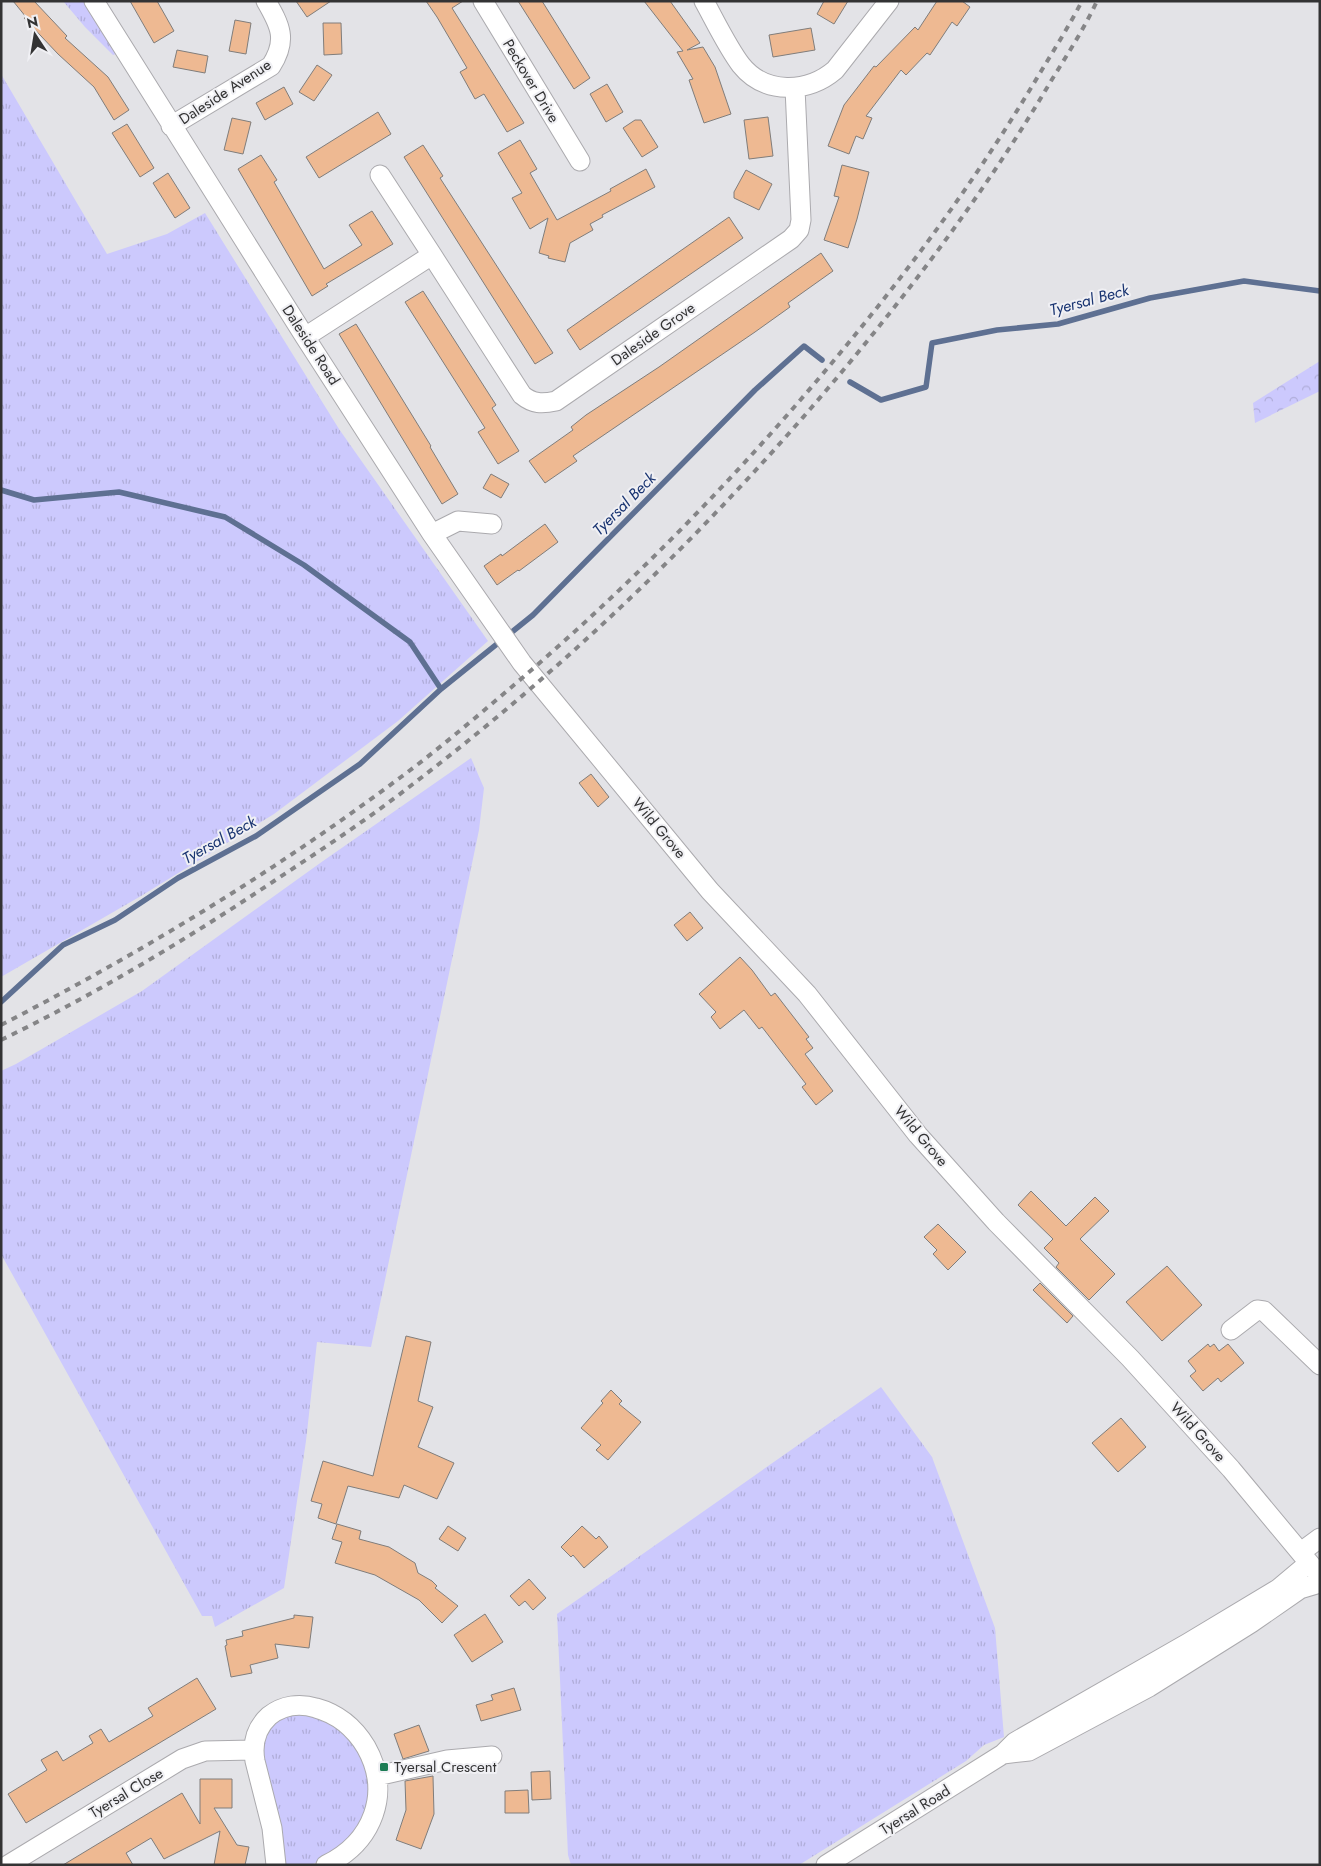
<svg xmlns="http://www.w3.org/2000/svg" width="1321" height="1866" viewBox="0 0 1321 1866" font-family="Jost,sans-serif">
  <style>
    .grass { fill: url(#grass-tufts) }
    .forest { fill: url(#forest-crowns) }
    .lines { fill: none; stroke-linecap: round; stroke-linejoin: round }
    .stream { stroke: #5e7092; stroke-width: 5.5 }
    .building { fill: #eeb992; stroke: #807d7b }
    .minor-casing { stroke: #abaaae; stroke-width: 21 }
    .minor { stroke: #fff; stroke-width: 19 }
    .rail { stroke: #858587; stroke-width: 4; stroke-dasharray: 6 6; stroke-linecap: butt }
    .poi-dot { fill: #1c7c54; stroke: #f0f0f4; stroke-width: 2 }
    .labels { text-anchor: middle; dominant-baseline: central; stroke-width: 4; stroke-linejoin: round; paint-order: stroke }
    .street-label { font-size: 15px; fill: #333334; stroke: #f0f0f4 }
    .poi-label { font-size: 15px; fill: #333334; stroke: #f0f0f4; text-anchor: start }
    .water-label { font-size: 16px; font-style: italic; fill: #193471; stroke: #f0f0f4 }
  </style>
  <defs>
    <pattern id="grass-tufts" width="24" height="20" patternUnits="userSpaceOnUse" patternTransform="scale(1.25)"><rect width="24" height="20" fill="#ccc9fd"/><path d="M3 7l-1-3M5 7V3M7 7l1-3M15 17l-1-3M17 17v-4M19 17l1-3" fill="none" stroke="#b0add9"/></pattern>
    <pattern id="forest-crowns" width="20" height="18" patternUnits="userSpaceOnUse" patternTransform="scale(1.25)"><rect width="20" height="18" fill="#ccc9fd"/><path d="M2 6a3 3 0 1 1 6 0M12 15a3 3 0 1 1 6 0" fill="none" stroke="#b0add9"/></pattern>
  </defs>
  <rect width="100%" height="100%" fill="#e3e3e7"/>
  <!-- grass -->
  <path class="grass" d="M63 1H84L116 54 113 55 85 27Z
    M1 74 107 254 167 234 205 213 339 429 488 641 398 721 274 814 141 896 1 977Z
    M471 758 484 788 479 830 371 1347 317 1342 306 1441 284 1588 215 1627 212 1616H202L1 1254V1071L16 1064 142 991 323 861Z
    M881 1387 932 1457 995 1628 1004 1737 984 1745 966 1761 799 1865H571L568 1855 557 1614Z
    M297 1714 319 1716 345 1730 361 1752 369 1777 368 1804 359 1828 332 1854 311 1865H286L284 1863 261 1748C270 1725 273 1720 297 1714Z"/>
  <!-- forest -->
  <path class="forest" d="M1320 361V391L1255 423 1253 403Z"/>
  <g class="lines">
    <!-- stream -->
    <path class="stream" d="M850 382 881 400 926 387 932 343 997 330 1058 324 1150 298 1244 281 1320 291
      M1 490 34 500 119 492 225 517 304 565 410 642 441 689
      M1 1002 63 945 115 920 178 878 256 836 360 764 441 689 533 615 755 390 804 346 822 360"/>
  </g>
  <!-- building -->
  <path class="building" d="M13 1H34L67 36 65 38 108 77 129 110 114 120 94 87 58 54 24 18 26 17Z
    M130 1H157L174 31 154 43Z
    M296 1H331L307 17Z
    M426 1H463L452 8 524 123 507 132 484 94 475 99 460 72 467 68 437 17Z
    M518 1H542L590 78 574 89Z
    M644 1H670L700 43 687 50 703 47 715 67 731 114 704 123 689 80 693 79 677 52 683 51Z
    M824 1H848L834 24 817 14Z
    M937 1H962L970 7 957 26 952 22 930 55 927 53 906 75 901 70 866 116 872 118 863 139 856 136 849 154 828 146 844 105 874 66 876 67 915 27 918 30Z
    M235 20 251 23 246 54 229 51Z
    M323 23H341L342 54 324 55Z
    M811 28 815 50 773 57 769 35Z
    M177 50 208 56 205 73 173 67Z
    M317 65 332 75 314 101 299 92Z
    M607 84 623 112 606 122 590 94Z
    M284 87 293 104 265 120 256 103Z
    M378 112 391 134 319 178 306 157Z
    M768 117 773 156 749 159 744 120Z
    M232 118 251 122 243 154 224 150Z
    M635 120H641L658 147 642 157 623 128Z
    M127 124 154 168 140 177 112 133Z
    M520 140 537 169 530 173 557 220 611 191 610 189 646 169 655 187 602 215 603 217 590 224 593 230 570 243 565 262 548 258 549 256 539 253 548 218 530 229 512 198 522 193 498 153Z
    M423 145 443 176 440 178 553 353 535 364 404 157Z
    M261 155 277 180 274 182 324 269 362 245 349 225 372 211 393 244 326 284 328 286 312 296 238 169Z
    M842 165 869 172 857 219 848 248 824 240 839 197 834 196Z
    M746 170 772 184 759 210 734 198V192Z
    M168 173 190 208 175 218 153 183Z
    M729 217 743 238 580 350 567 330Z
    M821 253 833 271 788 303 790 307 755 332 573 456 577 461 545 483 529 461 573 430 571 427 586 415 659 367Z
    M423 291 496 405 492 408 519 451 498 464 478 432 485 428 405 302Z
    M356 324 431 446 430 447 458 494 442 504 339 334Z
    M491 474 509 484 501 498 483 488Z
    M545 524 558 542 519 571 518 570 497 585 484 566 501 554 502 556Z
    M591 774 609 797 598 807 579 783Z
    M690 912 703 928 687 941 674 925Z
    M740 957 752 970 771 996 775 993 809 1037 806 1039 813 1048 805 1054 833 1091 816 1105 802 1087 806 1084 762 1027 759 1029 744 1010 720 1029 711 1017 716 1012 699 994Z
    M1031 1191 1066 1226 1095 1197 1109 1211 1080 1239 1115 1274 1089 1300 1056 1267 1059 1263 1044 1248 1053 1239 1018 1205Z
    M938 1224 966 1252 948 1270 933 1254 937 1250 924 1237Z
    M1167 1266 1202 1305 1162 1341 1126 1302Z
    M1040 1283 1073 1316 1067 1323 1033 1290Z
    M406 1336 431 1342 418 1401 433 1407 418 1447 454 1463 437 1499 404 1485 399 1498 348 1486 336 1524 318 1518 322 1504 311 1501 323 1461 373 1476Z
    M1208 1344 1210 1347 1214 1344 1219 1351 1228 1344 1244 1363 1221 1382 1218 1378 1203 1391 1190 1376 1196 1371 1188 1361Z
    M611 1390 622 1401 619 1404 641 1422 608 1460 596 1450 601 1445 581 1428 603 1403 601 1401Z
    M1121 1418 1146 1447 1118 1472 1092 1443Z
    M337 1524 361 1531 359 1539 389 1547 415 1563 418 1573 432 1581 437 1586 435 1588 458 1606 442 1623 419 1600 375 1575 335 1563 342 1542 332 1539Z
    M448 1526 466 1538 458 1551 439 1539Z
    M582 1526 596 1539 599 1536 608 1547 584 1568 573 1555 571 1557 561 1547Z
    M529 1579 546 1598 533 1610 525 1601 519 1606 510 1596Z
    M485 1614 503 1642 472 1662 454 1635Z
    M294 1615 313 1617 309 1648 275 1644 278 1658 250 1665 252 1673 231 1677 225 1646 227 1645 226 1640 243 1636 242 1631 294 1618Z
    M197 1678 216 1709 26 1823 8 1794 47 1770 41 1760 57 1751 63 1761 93 1743 89 1736 101 1729 109 1742 153 1716 148 1708Z
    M514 1688 521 1710 481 1721 476 1705 493 1700 491 1695Z
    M419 1725 429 1751 403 1759 394 1734Z
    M550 1771 551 1799 532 1800 531 1772Z
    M433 1776 434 1814 421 1849 396 1840 406 1810 405 1781Z
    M200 1779H232V1808H214L237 1845 249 1847 245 1865H214L220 1831 164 1859 151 1838 126 1853 133 1865H63L182 1793 200 1824Z
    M528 1790 529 1813H505V1791Z"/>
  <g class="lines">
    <defs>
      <path id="minor" d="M94 1 305 337 432 534 522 663 710 891 807 994 918 1135 996 1222 1130 1358 1231 1469 1320 1576
        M483 1 580 161
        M704 1C715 21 728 48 741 65 765 95 808 93 835 70L889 1
        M171 126 271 66C288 40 280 25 266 1
        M380 175 432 255
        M305 337 432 255 522 395C533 404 542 404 556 401L791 239 799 230 801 220 795 88
        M432 534 458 521 492 524
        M1231 1330 1257 1310 1264 1311 1320 1365
        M1301 1552 1320 1538
        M1003 1754 1029 1751 1149 1687 1251 1623 1300 1589 1320 1583
        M377 1776 447 1760 492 1756
        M8 1865 182 1759 205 1751 253 1750
        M276 1865 272 1828 255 1761C252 1744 256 1728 269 1716 283 1705 300 1703 316 1708 338 1714 354 1727 366 1747 392 1793 373 1842 326 1865
        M826 1865 1003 1754 1015 1742 1188 1643 1278 1589 1309 1563"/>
    </defs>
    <!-- minor casing -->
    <use href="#minor" class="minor-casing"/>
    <!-- minor -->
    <use href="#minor" class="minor"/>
    <!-- rail -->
    <path class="rail" d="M1 1025C141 953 275 871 401 777 435 752 468 724 501 696 646 574 777 436 894 286 947 218 996 147 1040 73 1054 50 1069 26 1082 1
      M1 1040C96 994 187 939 274 881 321 850 368 819 413 784 599 642 764 475 907 291 959 224 1008 154 1051 81 1067 55 1084 29 1097 1"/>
  </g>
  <!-- markers -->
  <rect class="poi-dot" x="379" y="1762" width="10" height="10" rx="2.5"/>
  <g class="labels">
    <!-- street labels -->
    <g class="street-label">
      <text transform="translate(531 81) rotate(59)">Peckover Drive</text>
      <text transform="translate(225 92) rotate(-33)">Daleside Avenue</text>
      <text transform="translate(653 334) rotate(-35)">Daleside Grove</text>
      <text transform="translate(311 345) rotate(57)">Daleside Road</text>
      <text transform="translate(659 828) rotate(50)">Wild Grove</text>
      <text transform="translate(921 1136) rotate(50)">Wild Grove</text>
      <text transform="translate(1198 1432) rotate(48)">Wild Grove</text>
      <text transform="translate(126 1793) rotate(-31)">Tyersal Close</text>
      <text transform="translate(915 1810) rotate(-32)">Tyersal Road</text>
    </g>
    <!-- poi labels -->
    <g class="poi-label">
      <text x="394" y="1767">Tyersal Crescent</text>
    </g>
    <!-- water labels -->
    <g class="water-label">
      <text transform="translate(1089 300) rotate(-15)">Tyersal Beck</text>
      <text transform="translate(624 504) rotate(-45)">Tyersal Beck</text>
      <text transform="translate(219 840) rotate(-29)">Tyersal Beck</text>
    </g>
  </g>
  <!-- border -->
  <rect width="1321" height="1866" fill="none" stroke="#333334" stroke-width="5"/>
  <!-- north arrow -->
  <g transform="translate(35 35) rotate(348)" stroke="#f0f0f4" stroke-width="4" paint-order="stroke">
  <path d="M0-4L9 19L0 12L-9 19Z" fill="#333334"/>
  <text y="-8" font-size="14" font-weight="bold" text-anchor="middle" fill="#333334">N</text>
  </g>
</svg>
